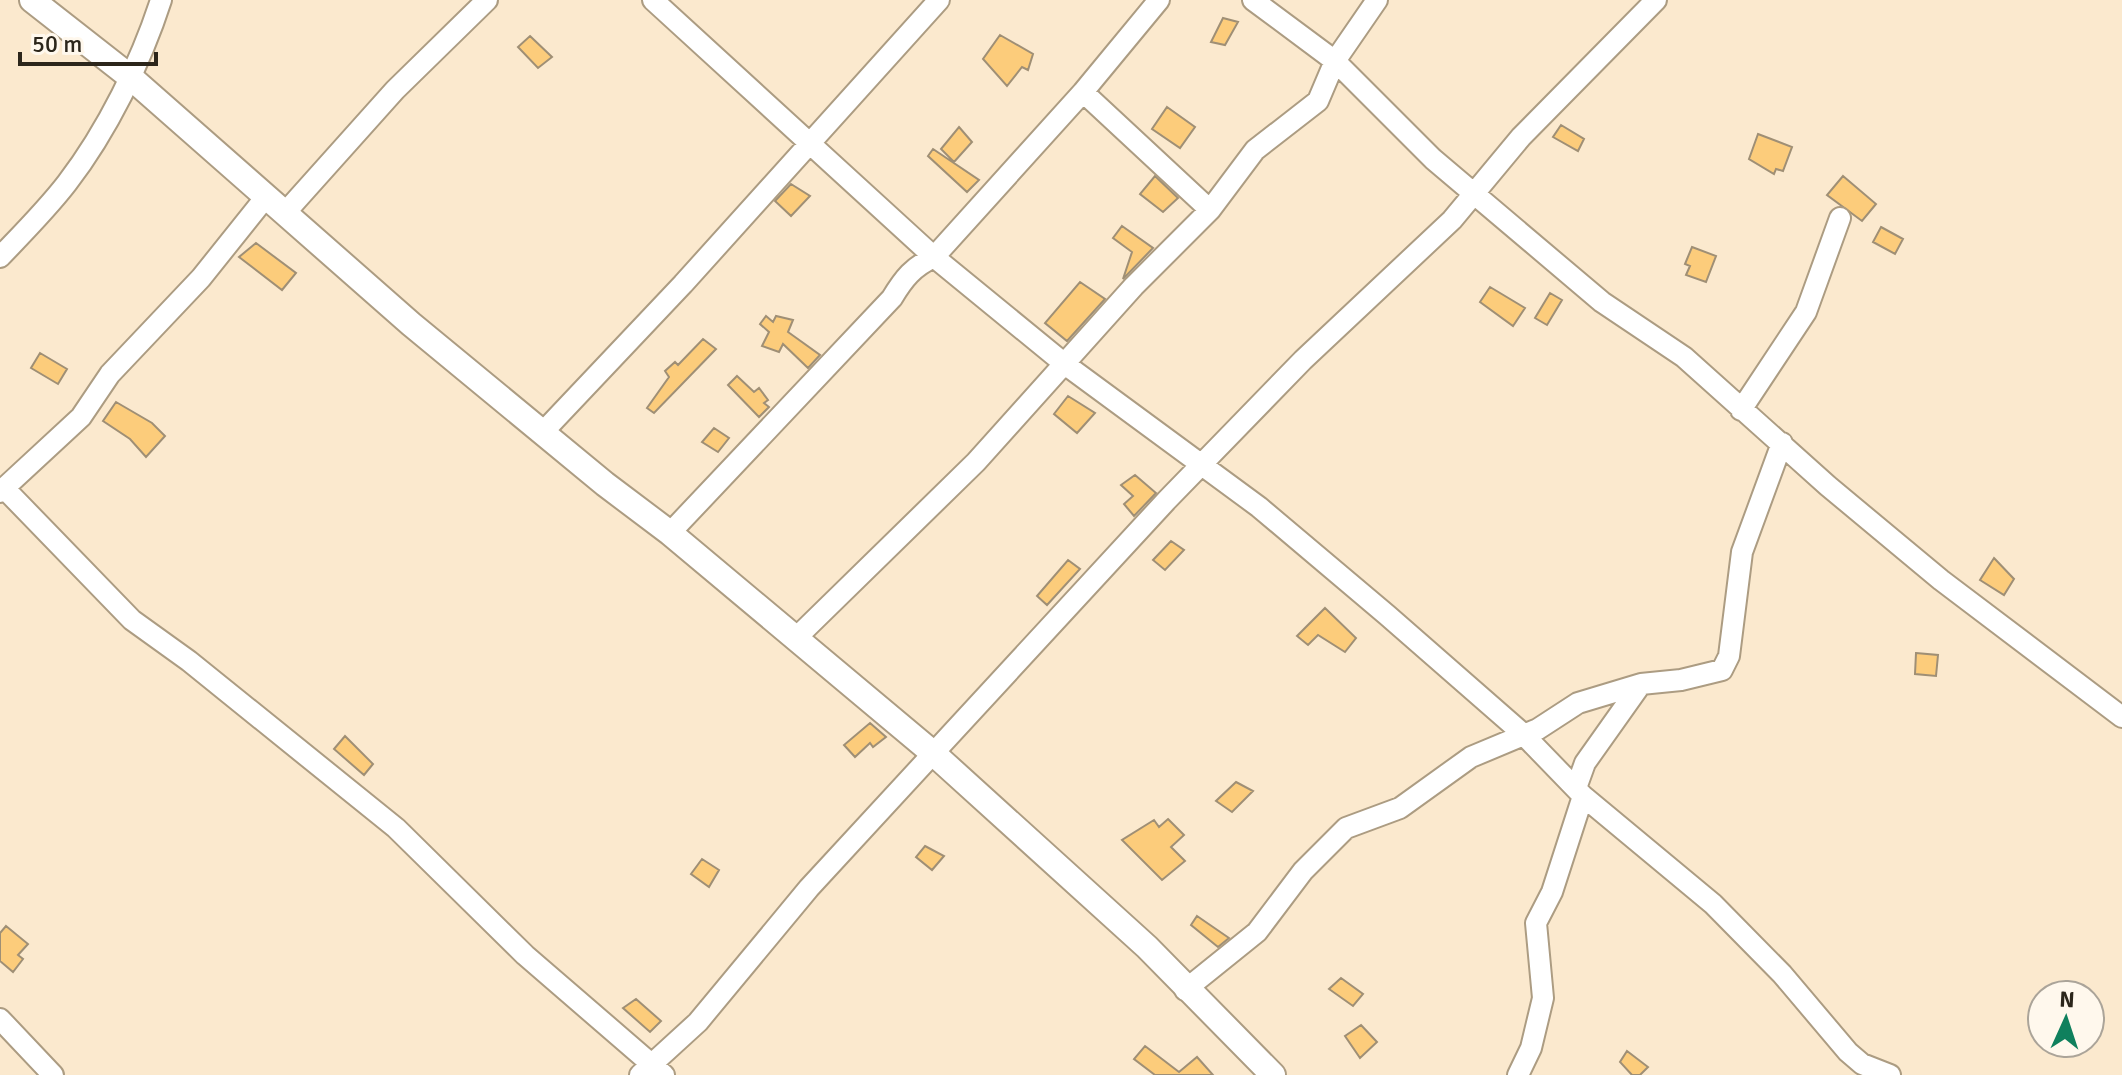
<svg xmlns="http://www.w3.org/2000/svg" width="2122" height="1075" viewBox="0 0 2122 1075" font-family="Signika,sans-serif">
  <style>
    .building { fill: #fccc7b; stroke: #9f8f75; stroke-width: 2 }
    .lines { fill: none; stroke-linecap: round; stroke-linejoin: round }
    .minor-casing { stroke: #ac9c82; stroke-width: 24 }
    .tertiary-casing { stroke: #ac9c82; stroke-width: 28 }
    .minor { stroke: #fff; stroke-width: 20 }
    .tertiary { stroke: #fff; stroke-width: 24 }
  </style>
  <rect width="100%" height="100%" fill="#fbe9ce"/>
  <!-- building -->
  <path class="building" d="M1223 18 1238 22 1225 45 1211 42Z
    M1000 35 1033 54 1028 70 1022 67 1007 86 983 59Z
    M530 36 552 57 538 68 518 47Z
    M1167 107 1195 127 1180 148 1152 129Z
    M1561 125 1584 139 1578 151 1553 137Z
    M959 127 972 142 954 162 941 149Z
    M1758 134 1792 147 1783 171 1776 169 1774 174 1749 159Z
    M933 149 979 180 967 192 928 156Z
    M1155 176 1178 198 1163 212 1140 194Z
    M1843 176 1876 204 1862 221 1827 195Z
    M791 184 810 196 791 216 775 201Z
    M1122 226 1153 248 1123 279 1132 252 1113 238Z
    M1881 227 1903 239 1895 254 1873 242Z
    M256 243 296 273 282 290 239 257Z
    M1692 247 1716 256 1706 282 1686 275 1690 266 1685 264Z
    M1080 282 1105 299 1067 341 1045 323Z
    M1490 287 1525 308 1513 326 1480 302Z
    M1550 293 1562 300 1547 325 1535 318Z
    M766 316 773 322 776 316 793 320 788 332 820 355 808 368 783 344 779 352 762 346 769 332 760 324Z
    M703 339 716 349 654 413 647 408 669 377 665 371 675 362 678 365Z
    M40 353 67 369 58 384 31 368Z
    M737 376 754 392 759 388 768 400 764 403 769 407 759 417 728 385Z
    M1068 396 1095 413 1077 433 1054 414Z
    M116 402 152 423 165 436 146 457 130 439 103 421Z
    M714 428 729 438 718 452 702 442Z
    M1135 475 1156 493 1134 516 1124 504 1133 496 1121 485Z
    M1171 541 1184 550 1165 570 1153 560Z
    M1994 558 2014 579 2004 595 1980 580Z
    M1068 560 1080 569 1047 605 1037 596Z
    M1325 608 1356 638 1345 652 1318 635 1308 645 1297 636Z
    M1916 653 1938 655 1936 676 1915 674Z
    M870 723 886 737 873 747 870 743 855 757 844 745Z
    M345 736 373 764 364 775 334 749Z
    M1236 782 1253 791 1232 812 1216 801Z
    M1168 819 1184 835 1171 847 1185 861 1162 880 1122 840 1154 820 1159 827Z
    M925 846 944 856 932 870 916 857Z
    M702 859 719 870 709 887 691 874Z
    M1197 916 1229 938 1218 947 1191 925Z
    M6 926 28 944 18 955 23 959 13 972 0 961V933Z
    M1341 978 1363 994 1353 1006 1329 989Z
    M636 999 661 1021 650 1032 623 1008Z
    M1361 1025 1377 1042 1360 1058 1345 1036Z
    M1145 1046 1179 1072 1197 1057 1213 1075H1155L1134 1059Z
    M1627 1051 1648 1067 1640 1075H1632L1620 1062Z"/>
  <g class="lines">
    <defs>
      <path id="minor" d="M653 0 934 257 1066 365 1259 507 1387 615 1522 733 1583 796 1713 904 1782 974 1848 1052 1862 1064 1890 1075
        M1253 0 1335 61 1433 159 1602 302 1684 357 1828 486 1941 580 2122 717
        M1083 92 1210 210
        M284 214 395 90 487 0
        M0 257C23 233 47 209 67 183 107 131 141 62 161 0
        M1741 410 1806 312 1840 218
        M543 432 683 284 939 0
        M6 490 132 620 189 661 396 828 525 955 664 1075
        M0 492 81 417 110 374 201 278 265 198
        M670 533 892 298C904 278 913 267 934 257L1083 92 1159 0
        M796 638 976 462 1134 286 1210 210 1255 150 1318 101 1335 61 1377 0
        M1576 788 1585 763 1641 684
        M1185 990 1257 932 1303 871 1346 828 1400 808 1471 757 1538 729 1578 703 1641 684 1681 680 1722 670 1729 656 1742 552 1782 443
        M0 1019 53 1075
        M640 1075 698 1022 809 888 1166 501 1303 360 1452 220 1521 137 1656 0
        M1518 1075 1531 1048 1543 998 1536 923 1552 892 1583 796"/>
      <path id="tertiary" d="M32 0 129 76 411 324 605 484 670 533 934 754 1147 947 1273 1075"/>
    </defs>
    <!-- minor casing -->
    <use href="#minor" class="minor-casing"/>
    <!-- tertiary casing -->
    <use href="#tertiary" class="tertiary-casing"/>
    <!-- minor -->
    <use href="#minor" class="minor"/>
    <!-- tertiary -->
    <use href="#tertiary" class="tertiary"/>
  </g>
  <!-- north arrow -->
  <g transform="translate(2066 1019) rotate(3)"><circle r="38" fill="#fff8ed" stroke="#aba499" stroke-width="2"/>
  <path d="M0-6L14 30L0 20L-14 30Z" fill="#0f805d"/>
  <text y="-12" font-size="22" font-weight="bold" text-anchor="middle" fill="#2c261b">N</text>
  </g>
  <!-- scale -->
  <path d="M20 52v12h136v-12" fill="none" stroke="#2c261b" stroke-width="4"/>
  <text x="32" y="52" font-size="24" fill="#2c261b" stroke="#fff8ed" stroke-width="6" paint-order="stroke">50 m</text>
</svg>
